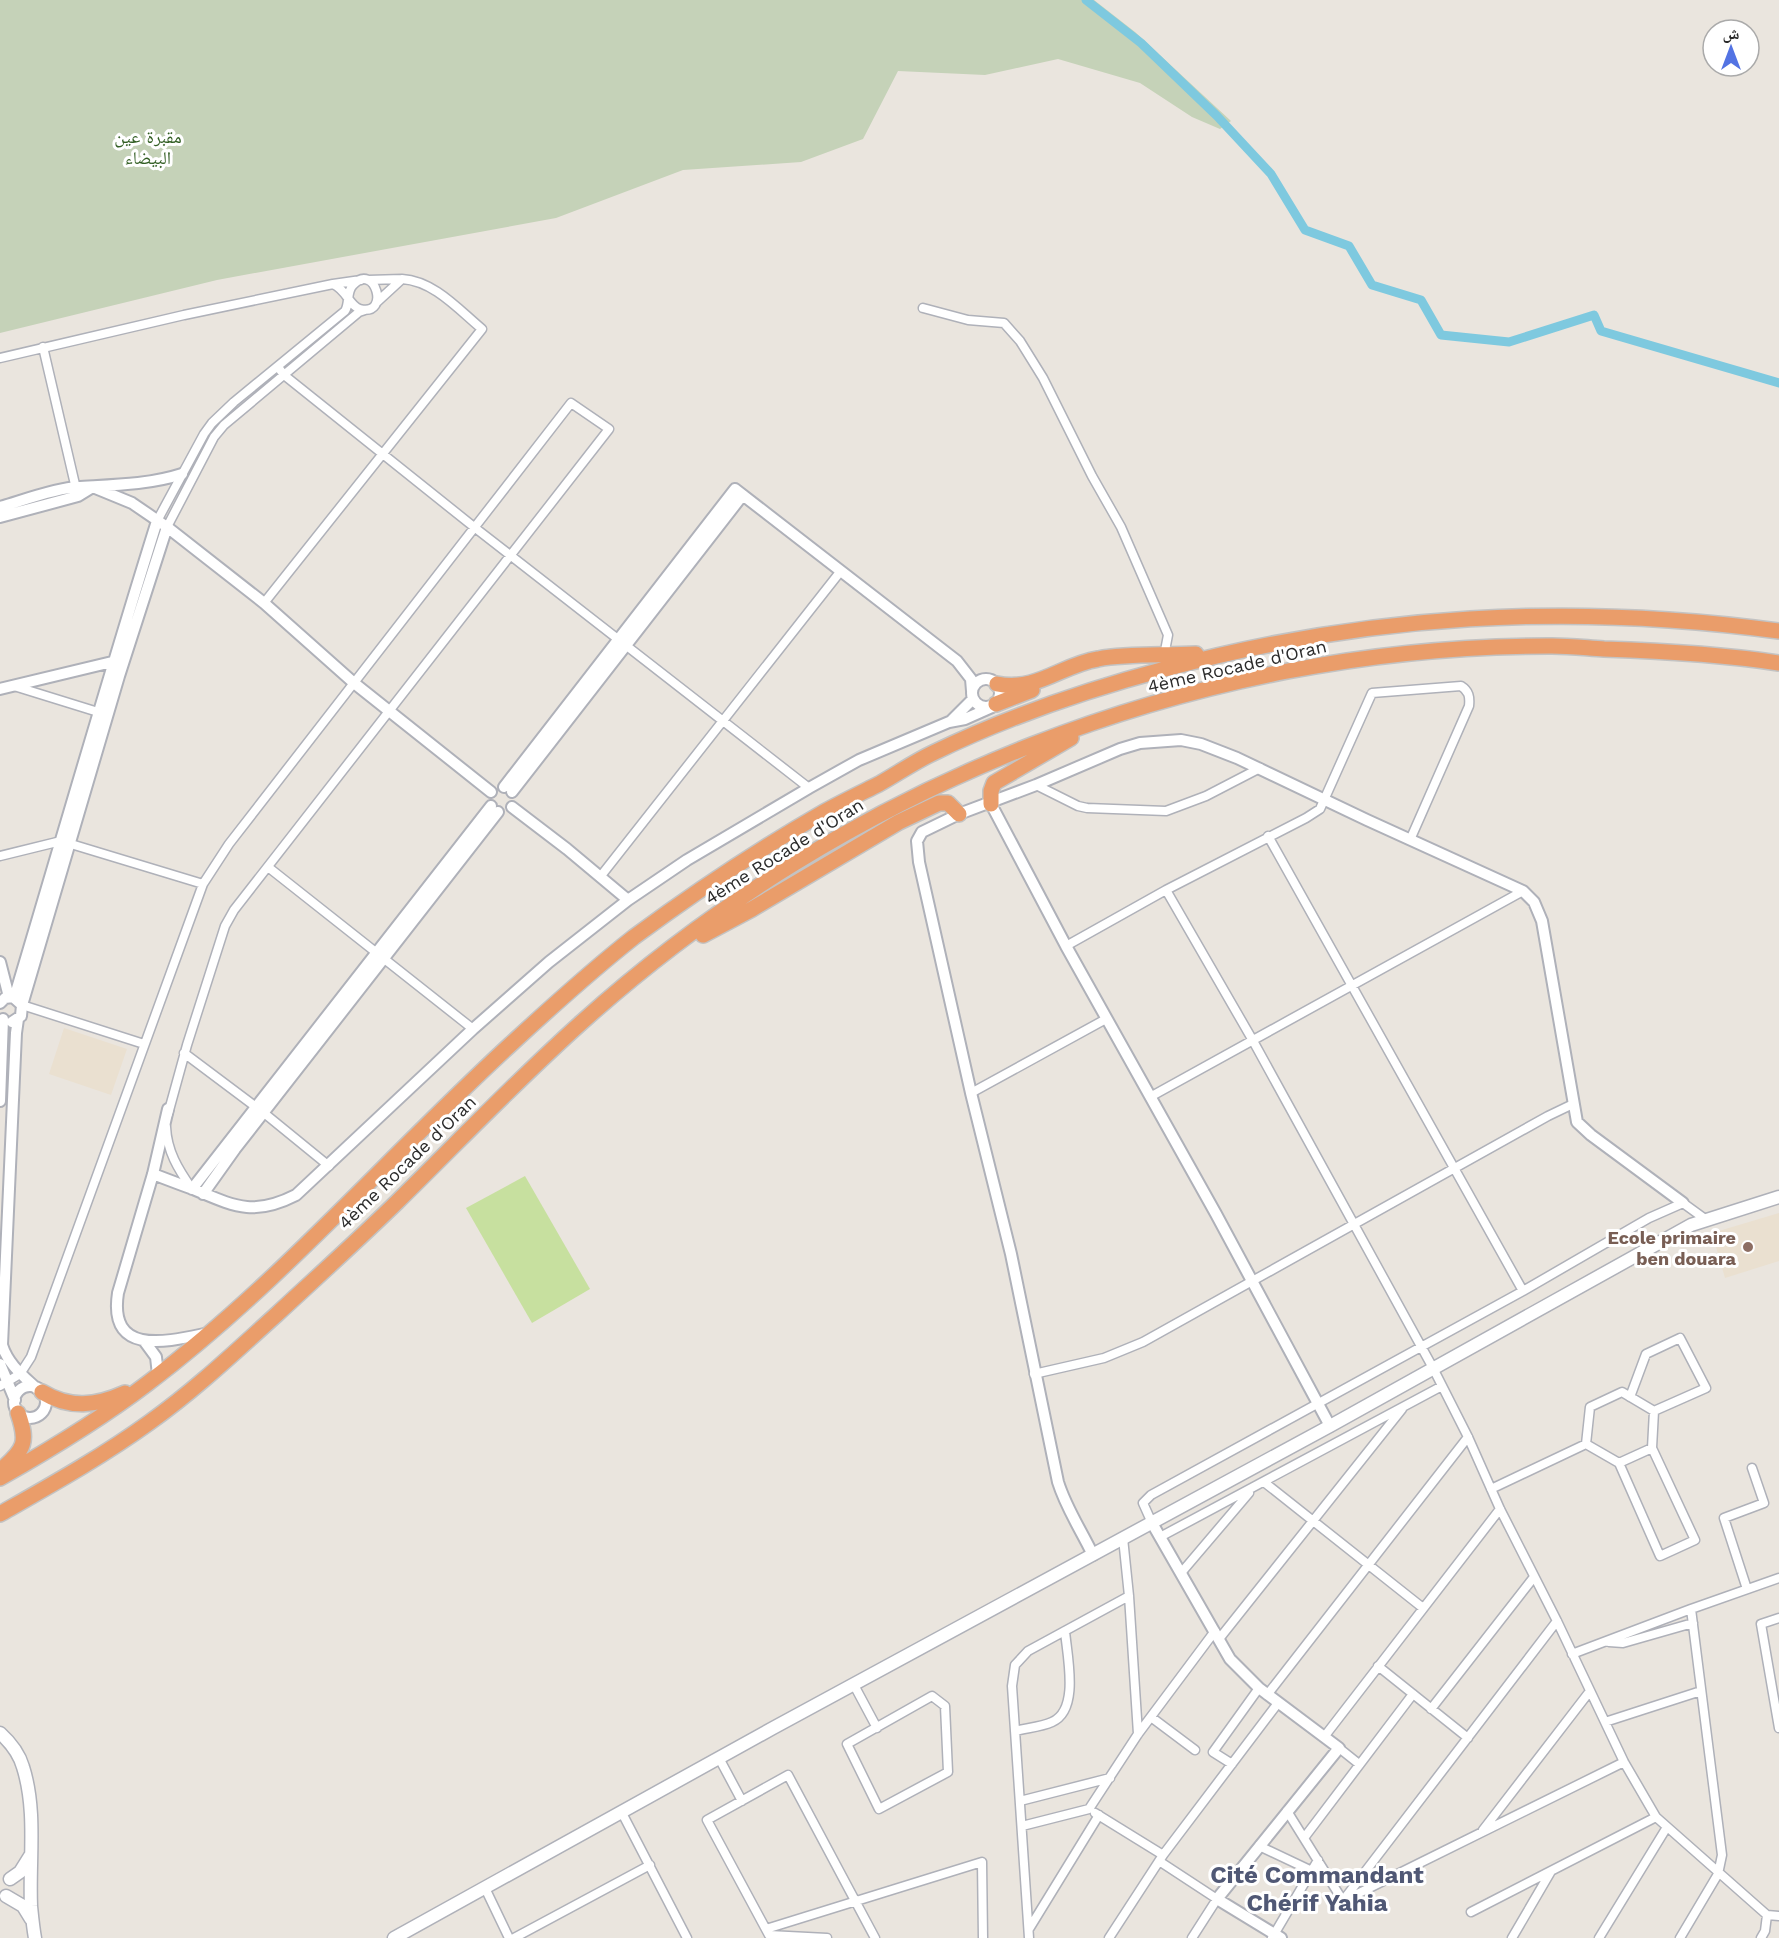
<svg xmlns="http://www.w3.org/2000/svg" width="1779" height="1938" viewBox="0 0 1779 1938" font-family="'Work Sans','Noto Naskh Arabic',sans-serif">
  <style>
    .education { fill: #eae0d0 }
    .cemetery { fill: #c5d2b8 }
    .pitch { fill: #c7e09f }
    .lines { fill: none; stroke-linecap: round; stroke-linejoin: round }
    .canal { stroke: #7ec9df; stroke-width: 9 }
    .minor-casing { stroke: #afb1b9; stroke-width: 11 }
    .tertiary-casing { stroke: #afb1b9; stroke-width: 14 }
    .secondary-casing { stroke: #afb1b9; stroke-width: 15 }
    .motorway-casing { stroke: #c3c3c3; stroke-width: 18 }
    .minor { stroke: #fff; stroke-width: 8 }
    .tertiary { stroke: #fff; stroke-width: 10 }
    .secondary { stroke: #fff; stroke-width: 12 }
    .motorway { stroke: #ea9d6a; stroke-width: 15 }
    .education-dot { fill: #8d6e63; stroke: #fff; stroke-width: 2 }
    .labels { text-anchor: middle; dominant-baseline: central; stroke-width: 6; stroke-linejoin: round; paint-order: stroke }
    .park-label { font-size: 18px; fill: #325e23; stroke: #fff }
    .street-label { font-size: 18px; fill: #2a2a2a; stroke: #fff }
    .education-label { font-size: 18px; font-weight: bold; fill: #785e54; stroke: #fff; text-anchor: end }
    .district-label { font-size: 24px; font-weight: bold; fill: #505875; stroke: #fff }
  </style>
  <rect width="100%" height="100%" fill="#eae5de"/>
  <!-- education -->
  <path class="education" d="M64 1028 127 1049 111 1095 49 1074Z
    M1779 1213V1261L1725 1278 1712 1233Z"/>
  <!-- cemetery -->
  <path class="cemetery" d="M0 0H1094L1135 32 1231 121 1220 129 1192 117 1140 83 1058 59 985 75 898 71 863 139 801 162 683 170 556 218 217 280 0 333Z"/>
  <!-- pitch -->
  <path class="pitch" d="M525 1176 590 1289 532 1323 466 1208Z"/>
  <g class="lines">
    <!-- canal -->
    <path class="canal" d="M1086 0 1141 43 1217 116 1271 174 1305 230 1349 246 1372 285 1421 300 1441 335 1509 342 1594 315 1601 331 1779 383"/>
    <defs>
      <path id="minor" d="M368 280 402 279 377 302
        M923 308 968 320 1004 323 1020 341 1043 378 1092 476 1121 527 1168 635 1164 656
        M43 347 77 493
        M0 358 184 315 333 284
        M278 367 284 375 474 527 809 788
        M157 521 204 434 212 423 234 402 345 311C350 303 346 292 353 285 375 261 391 317 360 309 349 306 347 290 333 284L361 280
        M167 527 214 437 224 425 359 312 365 310
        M264 603 482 329C458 309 434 281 402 279
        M14 686 98 712
        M1036 785 1078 806 1087 808 1166 811 1206 796 1260 768
        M1268 836 1523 1291
        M0 856 61 841 203 884
        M268 867 473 1029
        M600 877 840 572
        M1166 890 1306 818 1320 809 1372 693 1461 686C1469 691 1470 697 1469 706L1410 840
        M1066 946 1166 890 1252 1039 1433 1368 1468 1437 1500 1509 1557 1621 1624 1762 1656 1817 1767 1915 1765 1931 1761 1938
        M22 1005 144 1044
        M184 1053 264 1113 329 1166
        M971 1093 1106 1019
        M1150 1097 1523 891
        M166 1127C167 1151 178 1169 192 1189
        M1034 1374 1104 1358 1143 1342 1548 1116 1573 1104
        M0 1386 20 1374 31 1357 203 884 229 844 571 403 609 429 234 910 225 926 187 1045 168 1114
        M1630 1397 1646 1354 1680 1338 1706 1388 1654 1411
        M1619 1463 1652 1448 1654 1411 1622 1392 1590 1407 1586 1444 1619 1463 1660 1556 1695 1540 1652 1448
        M1264 1482 1423 1608
        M1491 1489 1586 1444
        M1152 1523 1143 1503 1151 1495 1523 1291 1649 1218 1683 1203 1705 1219
        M1160 1537 1442 1386
        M1123 1538 1129 1596 1138 1734
        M1181 1573 1249 1493
        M1747 1589 1724 1518 1764 1503 1752 1468
        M1779 1618 1761 1624 1779 1728
        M1219 1639 1402 1409
        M1609 1642 1623 1643 1693 1623
        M1572 1654 1691 1609 1779 1578
        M1378 1666 1468 1738
        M854 1685 877 1728
        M1267 1695 1468 1437
        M932 1696 945 1706 948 1772 879 1809 847 1744Z
        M1431 1709 1534 1577
        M1151 1717 1195 1750
        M1605 1722 1701 1691
        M1015 1731C1026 1728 1041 1727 1052 1722 1080 1710 1067 1656 1065 1631
        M1324 1737 1500 1509
        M1339 1748 1359 1764
        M719 1758 742 1801
        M1232 1764 1213 1752 1259 1688
        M1020 1801 1110 1778
        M621 1811 687 1938
        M1287 1811 1343 1901 1624 1762
        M1095 1813 1163 1855
        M1022 1826 1089 1809 1138 1734 1215 1631
        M1483 1830 1590 1691
        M1304 1838 1413 1694
        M1259 1846 1312 1871
        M1159 1861 1217 1899 1192 1938
        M485 1888 509 1938
        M1345 1898 1557 1621
        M1471 1912 1656 1817
        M1767 1915 1779 1916
        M766 1929 982 1862 983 1938
        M1029 1929 1099 1815
        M514 1938 650 1865
        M827 1938 769 1935 707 1820 788 1775 875 1938
        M1029 1938 1012 1686 1015 1665 1028 1651 1129 1596
        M1109 1938 1163 1855 1278 1703
        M1272 1938 1318 1860
        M1512 1938 1550 1873
        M1599 1938 1667 1827
        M1680 1938 1718 1874 1722 1855 1691 1609"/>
      <path id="tertiary" d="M93 487 132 503 167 527 264 603 354 683 491 792
        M0 507C21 501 56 488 77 487 112 485 148 485 182 474
        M0 517 78 496 91 488
        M972 693a14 14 0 1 1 28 0a14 14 0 1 1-28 0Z
        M0 689 112 662 116 663
        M952 720 973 699
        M504 787 735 489 957 661 971 679 972 691
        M512 792 742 496
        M991 804 1066 946 1216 1214 1330 1426
        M512 807 567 849 628 900
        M0 962 9 997
        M13 997 16 992C63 835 108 677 157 521
        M0 1003 5 998 13 997 22 1005 21 1016 12 1022
        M22 1005 119 676 167 527
        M18 1019 16 1033 2 1345C8 1364 22 1375 36 1388
        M0 1101 3 1019
        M168 1109 153 1174 118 1293C108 1358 170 1341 209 1333
        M153 1174C166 1179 179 1184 193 1189 234 1206 253 1217 296 1195L473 1029 549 962 628 900 687 860 809 788 859 760 949 722 965 719 992 707
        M192 1189 491 806
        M203 1194 235 1149 498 812
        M145 1342 156 1357 158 1375
        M0 1364 15 1400
        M14 1402a16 16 0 1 1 32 0a16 16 0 1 1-32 0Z
        M1152 1523 1230 1659 1259 1688 1339 1748 1217 1899 1281 1938
        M1093 1555C1081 1530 1066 1508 1058 1482L1011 1254 971 1093 919 862 917 841 922 832 959 814 1036 785 1120 749 1140 743 1181 740 1201 744 1237 758 1367 820 1523 891 1534 902 1542 921 1577 1122 1591 1135 1683 1203"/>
      <path id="secondary" d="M0 1733C10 1742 19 1753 23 1767 37 1811 29 1860 31 1906 32 1916 33 1927 35 1938
        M10 1879 20 1872 30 1856
        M6 1896 23 1906 31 1919
        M394 1938 773 1728 1330 1426 1691 1225 1779 1197"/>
      <path id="motorway" d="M997 684C1037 692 1061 665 1098 659 1130 653 1164 656 1196 654
        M996 704 1032 690
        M991 804V791L994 783 1071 738
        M703 935 752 909 899 822 939 803H948L959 814
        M42 1392C70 1409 96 1406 125 1393
        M2 1469C25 1449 28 1442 18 1413
        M0 1478C51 1449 101 1419 148 1383 280 1283 388 1157 510 1045 550 1008 591 971 634 937 695 892 758 850 824 812 842 802 861 793 879 784 897 774 914 762 933 753 1007 717 1086 690 1165 669 1369 614 1570 603 1779 631
        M0 1514C51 1485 103 1456 150 1422 195 1390 235 1352 276 1315 316 1278 357 1241 397 1202 458 1142 517 1080 582 1022 845 785 1197 645 1552 646 1570 646 1587 648 1604 649 1663 651 1721 654 1779 663"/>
    </defs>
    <!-- minor casing -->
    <use href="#minor" class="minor-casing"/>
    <!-- tertiary casing -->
    <use href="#tertiary" class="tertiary-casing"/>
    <!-- secondary casing -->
    <use href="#secondary" class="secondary-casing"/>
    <!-- motorway casing -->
    <use href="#motorway" class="motorway-casing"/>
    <!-- minor -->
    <use href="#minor" class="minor"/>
    <!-- tertiary -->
    <use href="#tertiary" class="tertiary"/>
    <!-- secondary -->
    <use href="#secondary" class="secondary"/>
    <!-- motorway -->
    <use href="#motorway" class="motorway"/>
  </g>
  <!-- markers -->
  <circle class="education-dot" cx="1748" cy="1247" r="6"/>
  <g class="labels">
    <!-- park labels -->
    <g class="park-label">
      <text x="148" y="136">مقبرة عين<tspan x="148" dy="21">البيضاء</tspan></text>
    </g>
    <!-- street labels -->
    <g class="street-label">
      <text transform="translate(1237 666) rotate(-13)">4ème Rocade d'Oran</text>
      <text transform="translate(784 851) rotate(-32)">4ème Rocade d'Oran</text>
      <text transform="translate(407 1162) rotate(-44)">4ème Rocade d'Oran</text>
    </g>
    <!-- education labels -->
    <g class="education-label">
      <text x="1736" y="1237">Ecole primaire<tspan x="1736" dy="21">ben douara</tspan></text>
    </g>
    <!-- district labels -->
    <g class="district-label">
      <text x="1317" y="1875">Cité Commandant<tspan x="1317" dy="28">Chérif Yahia</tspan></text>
    </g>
  </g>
  <!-- north arrow -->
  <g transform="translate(1731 48)"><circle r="28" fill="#ffffff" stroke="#aaaaaa" stroke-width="1.5"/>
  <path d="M0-4.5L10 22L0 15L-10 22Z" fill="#5373e3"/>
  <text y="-9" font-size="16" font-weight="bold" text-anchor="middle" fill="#2a2a2a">ش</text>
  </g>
</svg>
